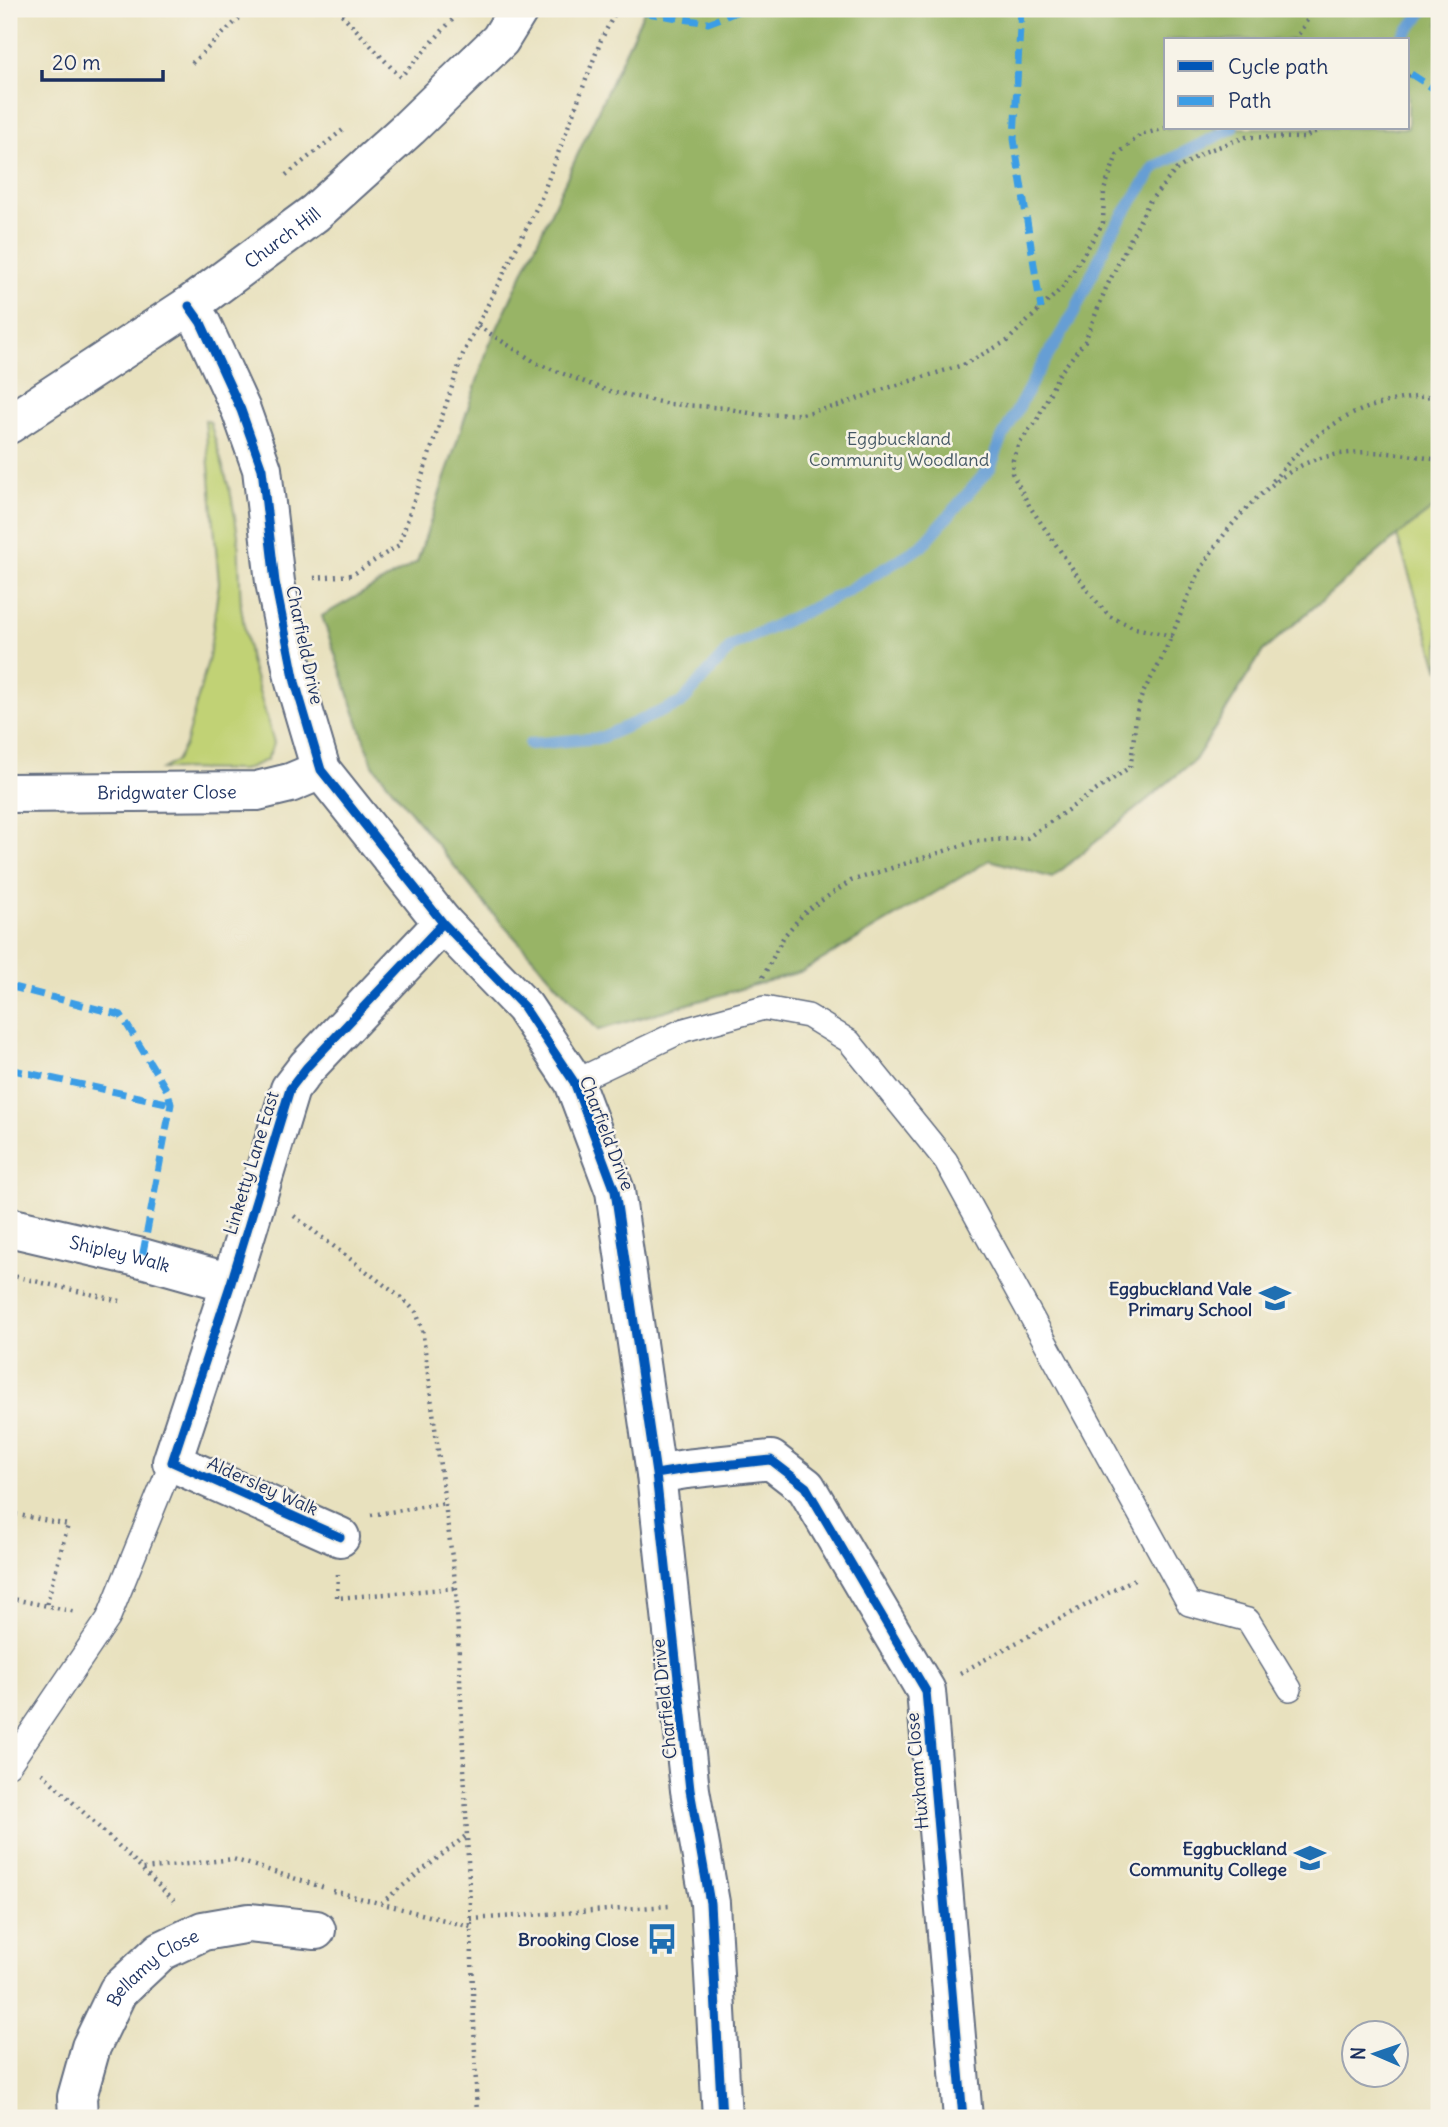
<svg xmlns="http://www.w3.org/2000/svg" width="1448" height="2127" viewBox="0 0 1448 2127" font-family="Delius,sans-serif">
  <style>
    .green { fill: #c1d275; stroke: #6e806a; stroke-width: 2 }
    .forest { fill: #98b466; stroke: #5a7262; stroke-width: 2; fill-rule: evenodd }
    .lines { fill: none; stroke-linecap: round; stroke-linejoin: round }
    .stream { stroke: #669ed4; stroke-width: 12 }
    .lane-casing { stroke: #636d80; stroke-width: 26 }
    .street-casing { stroke: #636d80; stroke-width: 42 }
    .path { stroke: #636d80; stroke-width: 4.5; stroke-dasharray: 2 5; stroke-linecap: butt }
    .lane { stroke: #fff; stroke-width: 23 }
    .street { stroke: #fff; stroke-width: 38 }
    .quiet { stroke: #3b9de6; stroke-width: 7; stroke-dasharray: 14 7; stroke-linecap: butt }
    .cycleway-casing { stroke: #f7f3e8; stroke-width: 13 }
    .cycleway { stroke: #0057b8; stroke-width: 9 }
    .labels { text-anchor: middle; dominant-baseline: central; stroke-width: 5; stroke-linejoin: round; paint-order: stroke }
    .street-label { font-size: 18px; fill: #1b2f5e; stroke: #f7f3e8 }
    .park-label { font-size: 18px; fill: #445864; stroke: #f7f3e8 }
    .poi-label { font-size: 18px; font-weight: bold; fill: #1b2f5e; stroke: #f7f3e8; text-anchor: end }
  </style>
  <rect width="100%" height="100%" fill="#f7f3e8"/>
  <filter id="ink" filterUnits="userSpaceOnUse"><feTurbulence type="fractalNoise" baseFrequency=".0143" numOctaves="2"/><feDisplacementMap in="SourceGraphic" scale="14" xChannelSelector="R" yChannelSelector="G"/><feConvolveMatrix kernelMatrix="1 2 1 2 8 2 1 2 1" color-interpolation-filters="sRGB"/></filter>
  <filter id="wash" filterUnits="userSpaceOnUse"><feTurbulence type="fractalNoise" baseFrequency=".00686" numOctaves="4" result="noise"/><feDisplacementMap in="SourceGraphic" scale="28" xChannelSelector="R" yChannelSelector="G"/><feGaussianBlur stdDeviation="1.57" result="paint"/><feColorMatrix in="noise" values="0 0 0 0 0 0 0 0 0 0 0 0 0 0 0 0 0 1.4 0 .05"/><feComposite in="paint" operator="in"/></filter>
  <g filter="url(#wash)">
    <rect width="100%" height="100%" fill="#e8e1be"/>
    <!-- green -->
    <path class="green" d="M205 420 210 422 231 495 238 535 241 607 250 660 274 743 267 760 243 770 162 769 176 761 185 745 209 657 219 583Z
      M1439 504V670L1397 536Z"/>
    <!-- forest -->
    <path class="forest" d="M645 9H1439V504L1397 536 1263 651 1195 760 1052 878 990 860 803 971 598 1030 488 908 373 765 322 616 417 562 488 348ZM1166 40H1408V128H1166Z"/>
    <g class="lines">
      <!-- stream -->
      <path class="stream" d="M1400 40 1425 9
        M530 744 600 738 681 703 732 646 842 594 922 546 990 468 1001 440 1036 375 1074 313 1111 233 1155 167 1233 128"/>
    </g>
  </g>
  <g filter="url(#ink)">
    <g class="lines">
      <defs>
        <path id="lane" d="M574 1082 684 1030 764 1008 808 1016 849 1041 946 1161 1189 1604 1248 1620 1290 1689
          M9 1765 108 1619 172 1462"/>
        <g id="street">
          <path d="M189 306 201 323 241 410 262 469 275 582 295 682 321 770 443 923 524 1007 574 1082 615 1191 656 1474 690 1790 710 1903 722 2118"/>
          <path id="s1" d="M9 424 189 306 315 213 409 128 500 40 519 9"/>
          <path id="s2" d="M9 793 257 791 290 783 321 770"/>
          <path id="s3" d="M9 1227 142 1258 231 1283"/>
          <path d="M656 1474 686 1469 771 1460 806 1487 926 1691 963 2118"/>
          <path d="M340 1537 172 1462 231 1283 290 1089 307 1067 443 923"/>
          <path id="s4" d="M78 2118 77 2097 91 2047 118 1991 161 1951 203 1931 249 1923 316 1930"/>
        </g>
      </defs>
      <!-- lane casing -->
      <use href="#lane" class="lane-casing"/>
      <!-- street casing -->
      <use href="#street" class="street-casing"/>
      <!-- path -->
      <path class="path" d="M337 9 400 77
        M1295 40 1314 9
        M192 63 249 9
        M404 73 462 9
        M1408 76 1411 74
        M286 175 344 129
        M478 326 538 364 605 390 669 404 725 408 759 415 802 414 838 406 881 390 963 365 1007 341 1064 286 1103 223 1104 190 1117 155 1140 135 1166 128
        M1273 481C1318 424 1366 397 1439 396
        M314 578 352 575 399 545 463 354 540 201 601 40 617 9
        M1172 636 1135 628 1109 616 1090 594 1030 507 1012 473 1013 459 1019 443 1036 422 1059 374 1085 341 1106 288 1149 202 1176 170 1204 152 1246 137 1303 138 1322 128
        M763 977 784 936 807 910 851 881 976 841 1027 838 1130 767C1135 743 1133 715 1143 693 1149 680 1158 669 1163 655 1179 622 1190 584 1211 553 1234 518 1276 472 1317 459 1358 447 1398 453 1439 460
        M294 1216 404 1300 416 1312 422 1328 456 1588 471 1927 477 2118
        M9 1275 120 1301
        M9 1513 68 1525 46 1606
        M371 1515 446 1503
        M338 1574 337 1598 456 1588
        M9 1598 76 1612
        M960 1673 1138 1577
        M42 1773 143 1869 233 1859 325 1888
        M143 1870 174 1901
        M333 1891 471 1927
        M381 1903 467 1835
        M471 1919 669 1906"/>
      <!-- lane -->
      <use href="#lane" class="lane"/>
      <!-- street -->
      <use href="#street" class="street"/>
      <!-- quiet -->
      <path class="quiet" d="M623 9 708 23 744 9
        M1021 9 1014 139 1041 309
        M1411 74 1439 92
        M9 986 121 1015 168 1092 171 1104 142 1258
        M9 1069 171 1104"/>
      <defs>
        <path id="cycleway" d="M189 306 201 323 241 410 262 469 275 582 295 682 321 770 443 923 524 1007 574 1082 615 1191 656 1474 690 1790 710 1903 722 2118
          M656 1474 686 1469 771 1460 806 1487 926 1691 963 2118
          M340 1537 172 1462 231 1283 290 1089 307 1067 443 923"/>
      </defs>
      <!-- cycleway casing -->
      <use href="#cycleway" class="cycleway-casing"/>
      <!-- cycleway -->
      <use href="#cycleway" class="cycleway"/>
    </g>
  </g>
  <!-- icons -->
  <defs>
    <symbol id="school-bare" viewBox="-9 -9 18 18"><path d="M0-5L7-2L0 1L-7-2ZM-4 1L0 2.5L4 1V4Q0 6-4 4Z" fill="#1f6fb2" stroke="#f7f3e8" stroke-width="2.5" paint-order="stroke"/></symbol>
    <symbol id="bus-bare" viewBox="-9 -9 18 18"><path d="M-5-6H5V4H4V6H2V4H-2V6H-4V4H-5ZM-3.5-4V0h7V-4ZM-3.5 1.2v1.5H-2V1.2ZM2 1.2v1.5H3.5V1.2Z" fill="#1f6fb2" stroke="#f7f3e8" stroke-width="2.5" paint-order="stroke"/></symbol>
  </defs>
  <g fill-rule="evenodd">
    <use href="#school-bare" x="1253" y="1276" width="44" height="44"/>
    <use href="#school-bare" x="1288" y="1836" width="44" height="44"/>
    <use href="#bus-bare" x="640" y="1917" width="44" height="44"/>
  </g>
  <g class="labels">
    <!-- street labels -->
    <g class="street-label">
      <text stroke="none"><textPath href="#s1" startOffset="331">Church Hill</textPath></text>
      <text transform="translate(305 645) rotate(78)">Charfield Drive</text>
      <text stroke="none"><textPath href="#s2" startOffset="158">Bridgwater Close</textPath></text>
      <text transform="translate(607 1133) rotate(69)">Charfield Drive</text>
      <text transform="translate(251 1163) rotate(-73)">Linketty Lane East</text>
      <text stroke="none"><textPath href="#s3" startOffset="114">Shipley Walk</textPath></text>
      <text transform="translate(263 1486) rotate(24)">Aldersley Walk</text>
      <text transform="translate(664 1699) rotate(-96)">Charfield Drive</text>
      <text transform="translate(917 1771) rotate(-95)">Huxham Close</text>
      <text stroke="none"><textPath href="#s4" startOffset="177">Bellamy Close</textPath></text>
    </g>
    <!-- park labels -->
    <g class="park-label">
      <text x="899" y="438">Eggbuckland<tspan x="899" dy="21">Community Woodland</tspan></text>
    </g>
    <!-- poi labels -->
    <g class="poi-label">
      <text x="1252" y="1288">Eggbuckland Vale<tspan x="1252" dy="21">Primary School</tspan></text>
      <text x="1287" y="1848">Eggbuckland<tspan x="1287" dy="21">Community College</tspan></text>
      <text x="639" y="1939">Brooking Close</text>
    </g>
  </g>
  <!-- margin -->
  <rect width="1448" height="2127" fill="none" stroke="#f7f3e8" stroke-width="35"/>
  <!-- legend -->
  <rect x="1164" y="38" width="245" height="91" fill="#f7f3e8" stroke="#9fa5b1" stroke-width="2"/>
  <rect x="1178" y="61" width="35" height="10" fill="#0057b8" stroke="#9fa5b1" stroke-width="2"/>
  <text x="1228" y="74" font-size="21" fill="#1b2f5e">Cycle path</text>
  <rect x="1178" y="96" width="35" height="10" fill="#3b9de6" stroke="#9fa5b1" stroke-width="2"/>
  <text x="1228" y="108" font-size="21" fill="#1b2f5e">Path</text>
  <!-- north arrow -->
  <g transform="translate(1375 2054) rotate(272)"><circle r="33" fill="#f7f3e8" stroke="#9fa5b1" stroke-width="2"/>
  <path d="M0-5L12 26L0 18L-12 26Z" fill="#1f6fb2"/>
  <text y="-10" font-size="19" font-weight="bold" text-anchor="middle" fill="#1b2f5e">N</text>
  </g>
  <!-- scale -->
  <path d="M42 70v10h121v-10" fill="none" stroke="#1b2f5e" stroke-width="3.5"/>
  <text x="52" y="70" font-size="21" fill="#1b2f5e" stroke="#f7f3e8" stroke-width="5" paint-order="stroke">20 m</text>
</svg>
